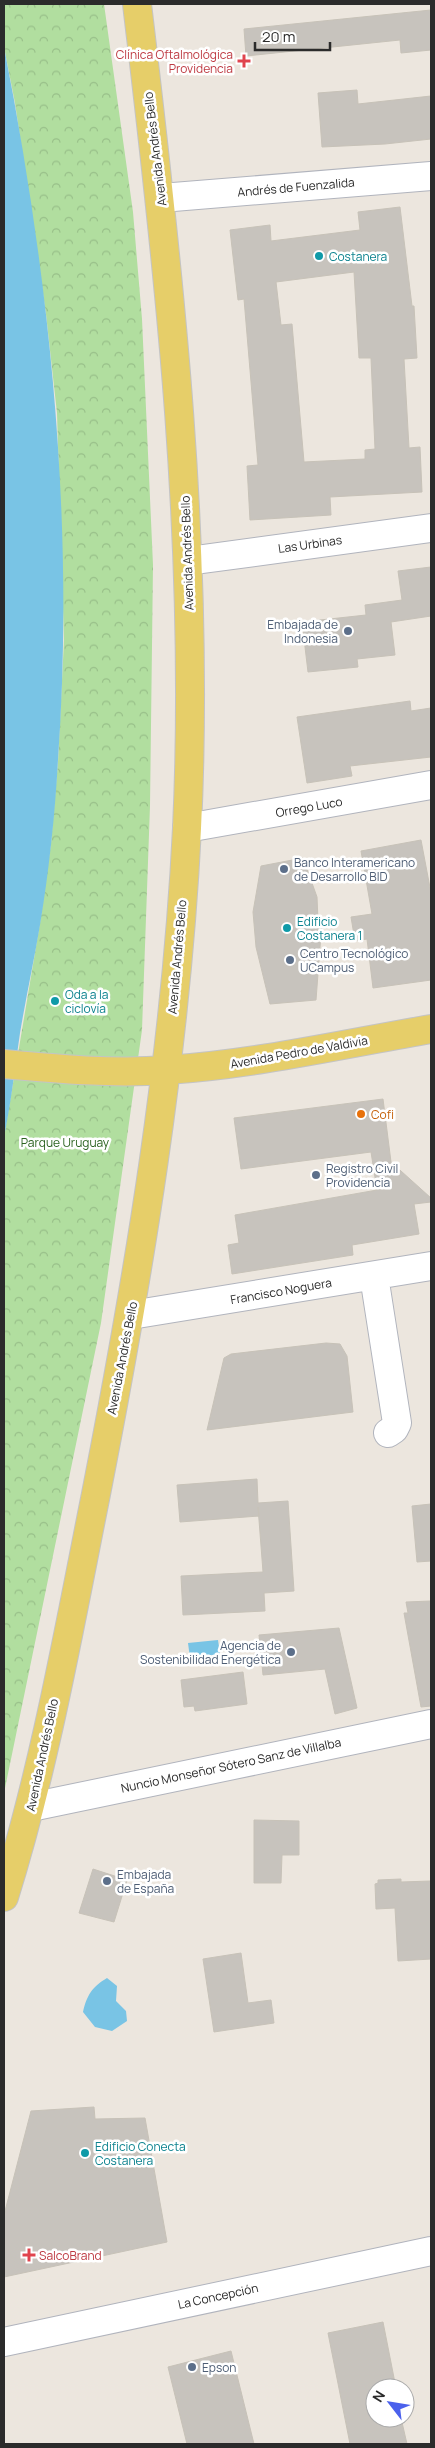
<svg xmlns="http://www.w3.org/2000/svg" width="435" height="2448" viewBox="0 0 435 2448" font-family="Manrope,sans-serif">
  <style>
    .park { fill: url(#park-crowns) }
    .water { fill: #79c4e5 }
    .building { fill: #c7c3bd; stroke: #c7c2b8; fill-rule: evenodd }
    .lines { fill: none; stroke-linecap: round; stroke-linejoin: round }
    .minor-casing { stroke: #b1b4bd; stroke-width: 30 }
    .major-casing { stroke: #c4c4c4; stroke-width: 30 }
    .minor { stroke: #fff; stroke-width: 28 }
    .major { stroke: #e6ce69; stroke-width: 28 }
    .health-dot { fill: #e0444e; stroke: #fff; stroke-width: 2 }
    .culture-dot { fill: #0f9aa8; stroke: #fff; stroke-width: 2 }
    .service-dot { fill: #5c6f8a; stroke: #fff; stroke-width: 2 }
    .food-dot { fill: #e8710a; stroke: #fff; stroke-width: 2 }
    .labels { text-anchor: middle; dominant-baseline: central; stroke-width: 5; stroke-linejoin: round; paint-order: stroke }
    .health-label { font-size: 12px; fill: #be3a42; stroke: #fff; text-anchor: end }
    .street-label { font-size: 12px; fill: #2b2b2b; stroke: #fff }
    .culture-label { font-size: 12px; fill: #0d838f; stroke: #fff; text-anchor: start }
    .service-label { font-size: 12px; fill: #4e5e75; stroke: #fff; text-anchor: start }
    .food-label { font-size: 12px; fill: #c56008; stroke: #fff; text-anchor: start }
    .park-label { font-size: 12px; fill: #2b6320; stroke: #fff }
  </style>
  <defs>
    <pattern id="park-crowns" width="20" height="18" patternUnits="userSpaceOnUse" patternTransform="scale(1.25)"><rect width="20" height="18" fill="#b1de9f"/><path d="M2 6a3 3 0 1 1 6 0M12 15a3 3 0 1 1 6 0" fill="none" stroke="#98bf89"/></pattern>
  </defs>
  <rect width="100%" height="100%" fill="#ece6de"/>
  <!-- park -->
  <path class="park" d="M4 4H104L133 212 142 319 153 565 150 806 142 1030 101 1323 4 1793V1137L40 923 51 843 58 762 64 640 57 413 46 314 15 103 4 47Z"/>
  <!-- water -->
  <path class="water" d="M4 47C50 282 75 520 58 760 55 815 49 871 40 925 34 961 26 997 20 1033 15 1068 11 1103 4 1137Z
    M218 1640 220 1654 190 1658 188 1643Z
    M107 1978 117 1986 116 2001 126 2011 127 2021 112 2031 95 2027 83 2012C87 1995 92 1987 107 1978Z"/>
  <!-- building -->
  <path class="building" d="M431 10V50L401 53 400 40 246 56 244 29Z
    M357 90 358 104 431 96V139L385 144 322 147 318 93Z
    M400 207 412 306H414L417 358 404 359 409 448 420 447 422 492 330 497 331 515 250 520 247 466 258 465 244 299 238 300 230 230 270 225 271 241 360 230 358 212ZM354 272 359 358H371L375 449 365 450V459L304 462 292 324 281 325 276 282Z
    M431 567V616L391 622 395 655 357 659 358 667 308 672 302 622 366 615 365 605 402 600 398 571Z
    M410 701 411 711 431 708V757L350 766 352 776 307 783 297 717Z
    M421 840 431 893V980L373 988 367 939 355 941 351 917 372 914 361 851Z
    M303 858 317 897 318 921H322L316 1000 270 1004 256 947 253 912 261 866Z
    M383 1099 391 1162 431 1198V1202L414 1204 419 1234 352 1245 353 1255 232 1274 228 1245 239 1243 235 1215 377 1190 371 1152 241 1169 234 1118Z
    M326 1343 340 1344 347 1356 353 1412 207 1430 224 1358 231 1354Z
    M257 1479 258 1503 288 1501 294 1591 264 1593 265 1611 183 1615 181 1576 263 1572 258 1507 259 1516 180 1522 177 1485Z
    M431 1504V1561L417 1562 412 1506Z
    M431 1601V1706L421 1707 404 1613H408L406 1602Z
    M339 1628 357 1708 335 1714 325 1669 263 1675 259 1635Z
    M243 1672 247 1704 195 1711 194 1706 184 1707 181 1680Z
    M254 1820 299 1821V1855H282L281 1883H254Z
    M93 1869 127 1880 114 1922 79 1913Z
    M401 1879V1882L431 1881V1959L398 1961 395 1908 376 1909 375 1884 378 1883V1880Z
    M241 1953 248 2003 271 2000 274 2023 214 2032 203 1959Z
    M94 2107 95 2119 145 2118 167 2242 4 2277V2215L31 2111Z
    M383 2322 396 2388H375V2418H401L407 2444H350L328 2333Z
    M231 2351 254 2444H187L168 2367Z"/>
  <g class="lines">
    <defs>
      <path id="minor" d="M161 198 431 176
        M188 561 431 528
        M187 828 431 785
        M374 1276 397 1423 394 1429 388 1433
        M131 1315 431 1266
        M31 1807 431 1724
        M4 2342 431 2251"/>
      <path id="major" d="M4 1064C58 1069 113 1074 167 1070 256 1064 344 1044 431 1029
        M4 1897C45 1766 69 1629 96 1494 139 1274 176 1053 187 828 200 552 170 278 137 4"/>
    </defs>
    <!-- minor casing -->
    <use href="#minor" class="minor-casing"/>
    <!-- major casing -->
    <use href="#major" class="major-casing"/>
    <!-- minor -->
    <use href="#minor" class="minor"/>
    <!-- major -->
    <use href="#major" class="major"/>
  </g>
  <!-- markers -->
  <g class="health-dot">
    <path d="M241.5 53.5h5v5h5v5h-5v5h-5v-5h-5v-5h5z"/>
    <path d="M26.5 2247.5h5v5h5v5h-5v5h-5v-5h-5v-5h5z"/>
  </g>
  <g class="culture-dot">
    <circle cx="319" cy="256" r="5"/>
    <circle cx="287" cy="928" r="5"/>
    <circle cx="55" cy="1001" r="5"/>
    <circle cx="85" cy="2153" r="5"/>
  </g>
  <g class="service-dot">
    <circle cx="348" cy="631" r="5"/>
    <circle cx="284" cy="869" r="5"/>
    <circle cx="290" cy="960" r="5"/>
    <circle cx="316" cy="1175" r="5"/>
    <circle cx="291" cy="1652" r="5"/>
    <circle cx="107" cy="1881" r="5"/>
    <circle cx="192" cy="2367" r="5"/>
  </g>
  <circle class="food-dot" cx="361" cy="1114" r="5"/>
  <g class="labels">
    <!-- health labels -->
    <g class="health-label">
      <text x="233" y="54">Clínica Oftalmológica<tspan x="233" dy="14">Providencia</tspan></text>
      <text x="39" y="2255" text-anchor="start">SalcoBrand</text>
    </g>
    <!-- street labels -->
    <g class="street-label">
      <text transform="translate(155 149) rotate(-97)">Avenida Andrés Bello</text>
      <text transform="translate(296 187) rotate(-5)">Andrés de Fuenzalida</text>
      <text transform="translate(310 544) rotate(-8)">Las Urbinas</text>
      <text transform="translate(187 553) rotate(-92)">Avenida Andrés Bello</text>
      <text transform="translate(309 807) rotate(-10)">Orrego Luco</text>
      <text transform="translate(177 957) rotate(-85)">Avenida Andrés Bello</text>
      <text transform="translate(299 1052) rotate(-10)">Avenida Pedro de Valdivia</text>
      <text transform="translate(281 1291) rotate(-10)">Francisco Noguera</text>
      <text transform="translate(122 1358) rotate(-79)">Avenida Andrés Bello</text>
      <text transform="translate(42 1755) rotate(-78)">Avenida Andrés Bello</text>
      <text transform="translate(231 1765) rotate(-12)">Nuncio Monseñor Sótero Sanz de Villalba</text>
      <text transform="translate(218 2296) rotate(-12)">La Concepción</text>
    </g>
    <!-- culture labels -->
    <g class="culture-label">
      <text x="329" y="256">Costanera</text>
      <text x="297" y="921">Edificio<tspan x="297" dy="14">Costanera 1</tspan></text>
      <text x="65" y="994">Oda a la<tspan x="65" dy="14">ciclovía</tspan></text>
      <text x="95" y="2146">Edificio Conecta<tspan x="95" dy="14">Costanera</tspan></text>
    </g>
    <!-- service labels -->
    <g class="service-label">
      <text x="338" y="624" text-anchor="end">Embajada de<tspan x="338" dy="14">Indonesia</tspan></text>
      <text x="294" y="862">Banco Interamericano<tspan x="294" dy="14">de Desarrollo BID</tspan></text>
      <text x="300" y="953">Centro Tecnológico<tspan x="300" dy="14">UCampus</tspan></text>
      <text x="326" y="1168">Registro Civil<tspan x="326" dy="14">Providencia</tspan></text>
      <text x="281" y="1645" text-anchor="end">Agencia de<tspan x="281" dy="14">Sostenibilidad Energética</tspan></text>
      <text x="117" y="1874">Embajada<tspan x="117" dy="14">de España</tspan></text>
      <text x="202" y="2367">Epson</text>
    </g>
    <!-- food labels -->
    <g class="food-label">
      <text x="371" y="1114">Cofi</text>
    </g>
    <!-- park labels -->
    <g class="park-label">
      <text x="65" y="1142">Parque Uruguay</text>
    </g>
  </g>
  <!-- border -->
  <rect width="435" height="2448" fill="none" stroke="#2b2b2b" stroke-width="10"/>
  <!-- north arrow -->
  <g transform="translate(390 2403) rotate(301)"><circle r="24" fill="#ffffff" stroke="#aaaaaa"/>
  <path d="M0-4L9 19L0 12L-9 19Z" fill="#4b61ec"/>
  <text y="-8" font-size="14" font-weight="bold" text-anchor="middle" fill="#2b2b2b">N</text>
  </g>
  <!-- scale -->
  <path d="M255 42v8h75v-8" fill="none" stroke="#2b2b2b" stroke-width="2.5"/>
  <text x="262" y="42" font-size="15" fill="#2b2b2b" stroke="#ffffff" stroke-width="4" paint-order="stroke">20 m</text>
</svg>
